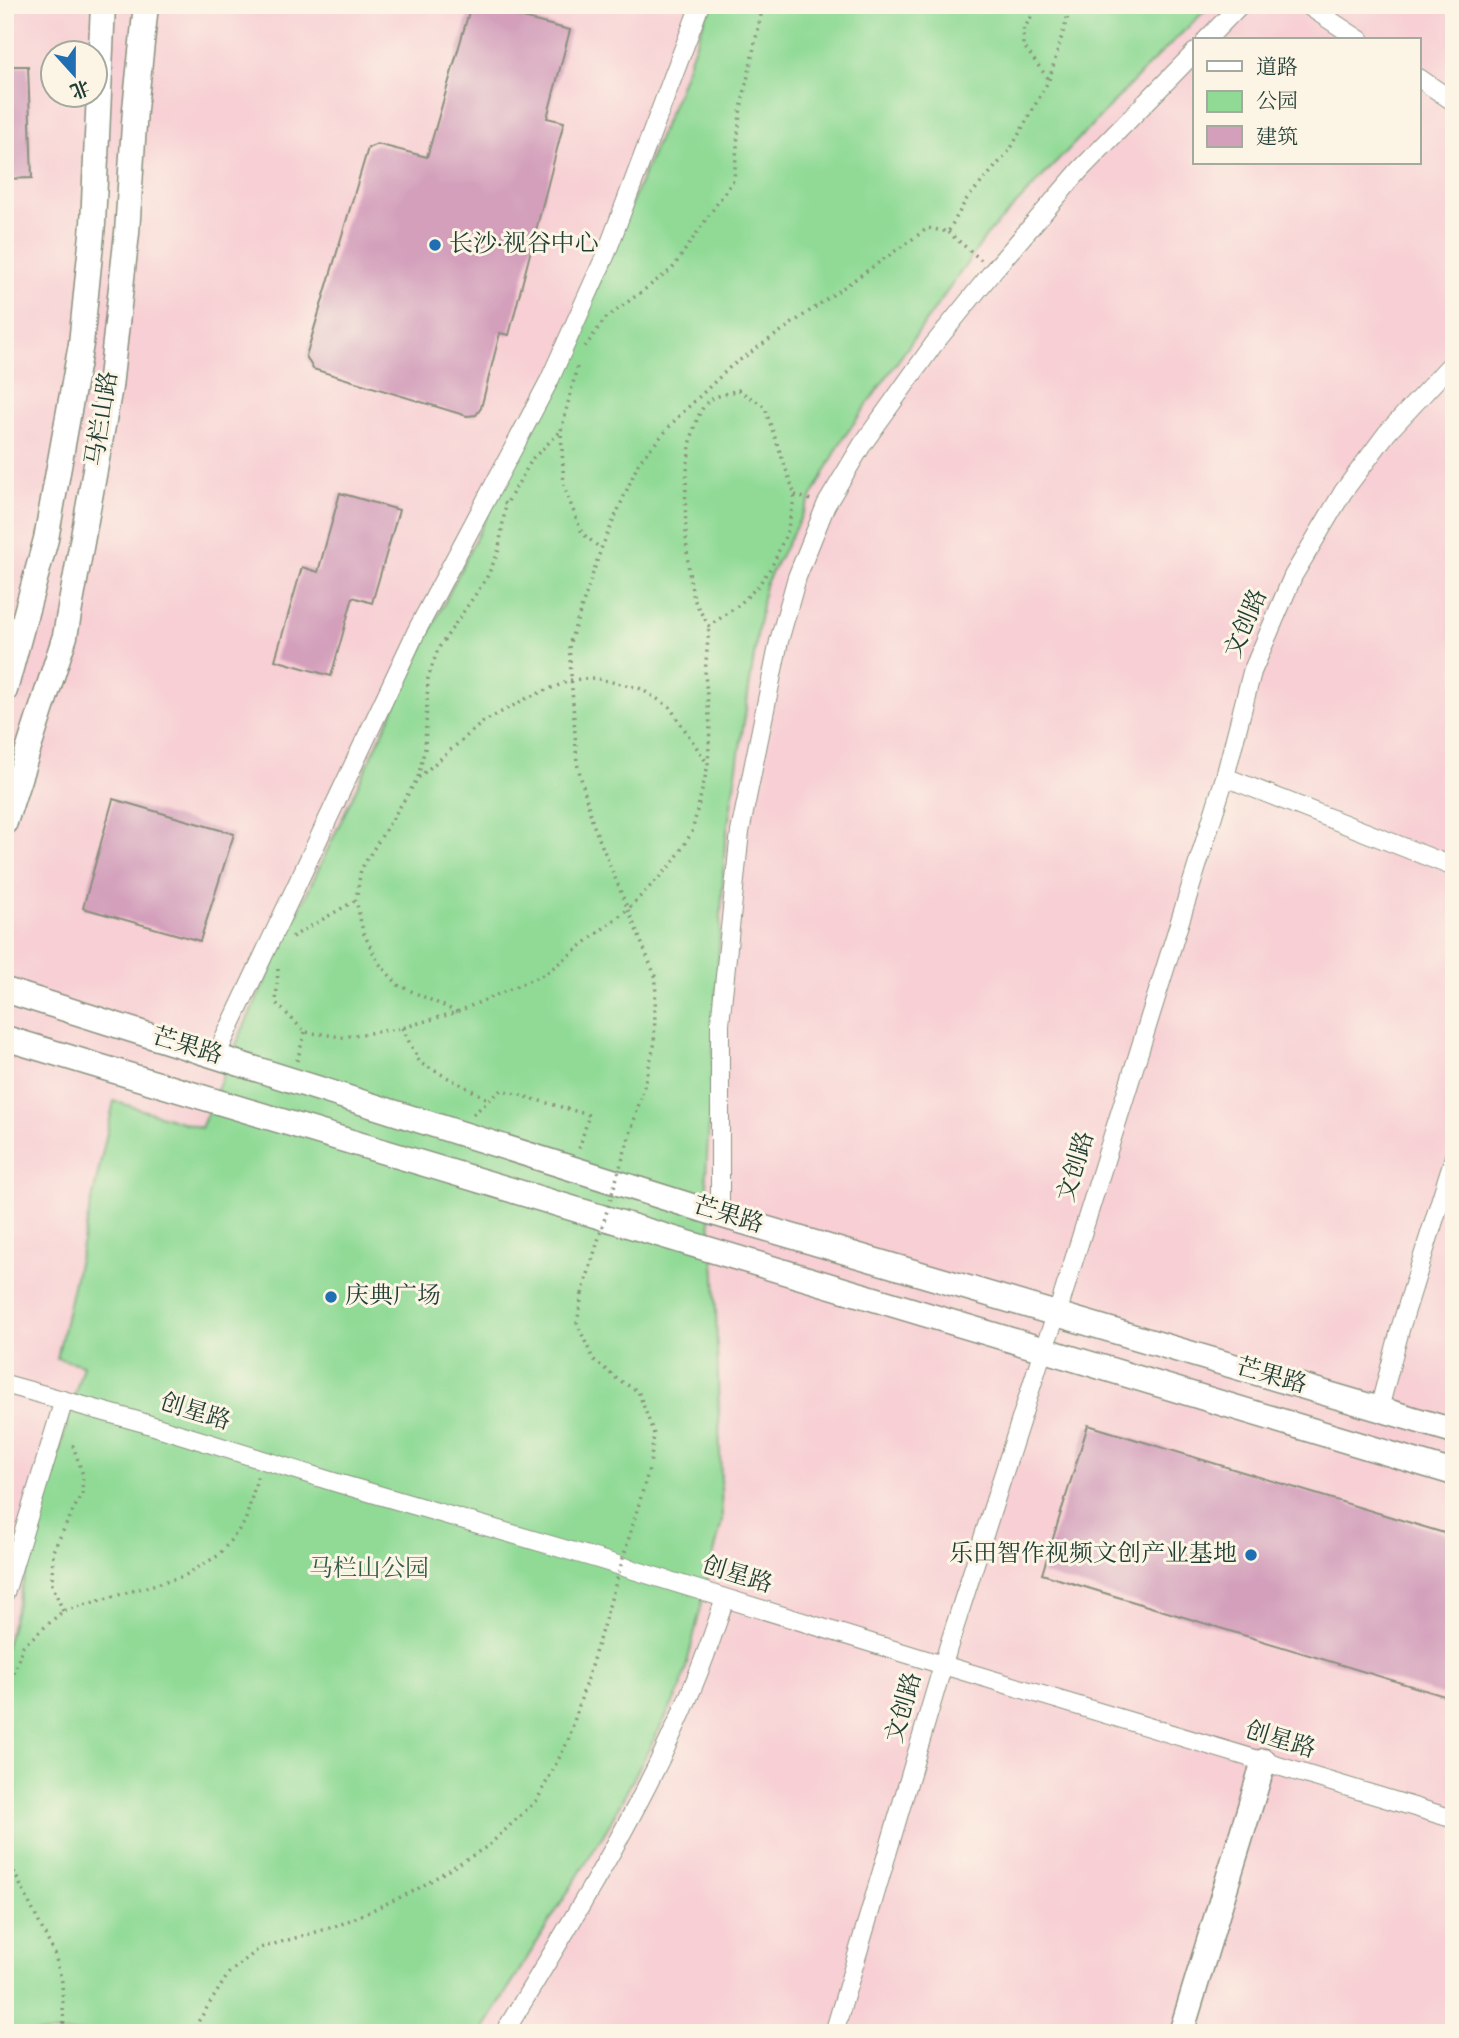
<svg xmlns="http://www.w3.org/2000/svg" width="1459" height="2038" viewBox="0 0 1459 2038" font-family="Vollkorn,'Noto Serif SC',serif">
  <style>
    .built { fill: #f7cfd4; fill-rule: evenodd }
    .green { fill: #90da96; stroke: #588c65; stroke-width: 2 }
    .building { fill: #d39fbb }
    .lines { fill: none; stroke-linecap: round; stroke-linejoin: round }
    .street-casing { stroke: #8a907e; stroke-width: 20 }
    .secondary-casing { stroke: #8a907e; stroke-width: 27 }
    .path { stroke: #8a907e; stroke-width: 3.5; stroke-dasharray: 2 5; stroke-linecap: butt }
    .street { stroke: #fff; stroke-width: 18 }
    .secondary { stroke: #fff; stroke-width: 24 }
    .path-bridge { stroke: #8a907e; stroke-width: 3.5; stroke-dasharray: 2 5; stroke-linecap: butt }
    .poi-dot { fill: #1f6fb2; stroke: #fcf5e5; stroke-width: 2.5 }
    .labels { text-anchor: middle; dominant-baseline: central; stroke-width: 6; stroke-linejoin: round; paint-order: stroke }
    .poi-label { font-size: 24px; fill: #1f3d34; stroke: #fcf5e5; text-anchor: start }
    .street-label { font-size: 24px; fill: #1f3d34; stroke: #fcf5e5 }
    .park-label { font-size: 24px; fill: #365c48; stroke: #fcf5e5 }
  </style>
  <rect width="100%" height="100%" fill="#fcf5e5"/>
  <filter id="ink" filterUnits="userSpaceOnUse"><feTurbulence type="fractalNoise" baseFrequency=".0143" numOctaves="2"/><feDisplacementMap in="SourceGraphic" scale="14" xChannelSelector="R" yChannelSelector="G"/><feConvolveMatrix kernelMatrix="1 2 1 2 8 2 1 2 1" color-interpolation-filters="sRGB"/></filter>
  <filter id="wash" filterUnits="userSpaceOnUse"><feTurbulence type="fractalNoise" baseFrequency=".00686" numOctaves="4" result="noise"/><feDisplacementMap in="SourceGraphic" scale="28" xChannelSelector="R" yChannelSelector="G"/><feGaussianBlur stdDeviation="1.57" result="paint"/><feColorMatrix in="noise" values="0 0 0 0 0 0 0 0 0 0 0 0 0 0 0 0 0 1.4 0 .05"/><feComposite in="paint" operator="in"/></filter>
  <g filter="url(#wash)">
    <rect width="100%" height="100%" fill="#f4e3c8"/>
    <!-- built -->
    <path class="built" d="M5 5H1454V2033H5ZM1195 40H1419V163H1195ZM52 52H94V94H52Z"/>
    <!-- green -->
    <path class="green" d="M710 5H1211L1152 62 987 235 842 440 765 585 725 845 706 1175 715 1274 722 1521 681 1688 608 1827 481 2033H5V1649L83 1365 57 1358 114 1101 201 1128 240 1035 433 626 583 318 676 97Z"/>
    <g id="blocks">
      <!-- building -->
      <path class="building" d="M471 5 570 30 547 118 564 122 509 335 500 333 481 408 476 415 467 416 313 369 306 356 368 148 377 144 427 157Z
        M5 66H28L32 178 5 179Z
        M340 493 399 510 372 603 353 597 331 676 275 660 302 567 318 572Z
        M113 799 234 834 200 941 83 908Z
        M1088 1425 1454 1536V1699L1042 1574Z"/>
    </g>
  </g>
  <g filter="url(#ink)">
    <use href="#blocks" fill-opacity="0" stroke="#8a907e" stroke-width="2"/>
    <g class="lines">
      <defs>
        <path id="street" d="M1307 5 1360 40
          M1206 40 1240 5
          M1419 78 1454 102
          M1225 777 1454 867
          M216 1056 417 630 549 381 606 254 700 5
          M720 1215V1024L740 832 779 641 797 577 826 505 862 445 934 344 993 271 1080 170 1195 52
          M5 1384 141 1422 334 1482 598 1559 943 1665 1454 1819
          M1379 1409 1401 1326 1454 1157
          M5 1593 64 1400
          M504 2033C588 1894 677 1754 725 1598
          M834 2033 948 1648 1043 1350 1057 1314 1225 777 1252 672 1293 576 1343 492 1387 433 1454 361"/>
        <path id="secondary" d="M5 690 46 539 81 344 93 224 103 5
          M5 822 65 636 110 387 127 233 135 109 146 5
          M5 990 720 1215 1454 1431
          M5 1038 1454 1473
          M1181 2033 1264 1761"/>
      </defs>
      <!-- street casing -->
      <use href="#street" class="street-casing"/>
      <!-- secondary casing -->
      <use href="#secondary" class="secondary-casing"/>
      <!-- path -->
      <path class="path" d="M1039 5 1023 30V45L1049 80
        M948 232 981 260
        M585 347 605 319 672 269 734 179 740 113 763 5
        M577 367 561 431 564 487 582 533 600 548
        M738 390 764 406 795 495 787 532 772 566 758 586 739 605 709 626C704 617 697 608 694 598 683 561 678 428 708 402 714 396 729 393 738 390Z
        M795 495 811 500
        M508 501 533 458 561 431
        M418 777 425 748 428 678 438 649 486 579 498 553 506 504 503 503
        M292 937 356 900
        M278 969 276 1003 305 1032 343 1037 402 1028 457 1012 545 974 627 910 673 863 692 832 708 765 710 726 705 674 709 626
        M457 1012 398 985 378 962 363 932 356 900 361 869 418 778 483 722 529 697 572 680 594 678 639 688 669 706 707 763
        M402 1028 420 1063 490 1100
        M297 1061 305 1032
        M642 1094 654 1046 656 978 593 824 577 763 569 645 601 549 639 462 677 418 730 367 928 228 948 232 966 200 1010 150 1049 80 1071 5
        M473 1114 502 1090 589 1115 579 1149
        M582 1294 577 1323 593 1359 617 1379 638 1391 654 1434 650 1466
        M63 1611 52 1584 53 1551 82 1493 83 1475 73 1446H68
        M5 1700 23 1646 63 1611 184 1576 219 1555 245 1522 258 1475
        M5 1845 12 1868 55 1955 62 1982 64 2033
        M191 2033 229 1973 260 1948 337 1926 414 1891 488 1846 537 1800 568 1741 599 1640"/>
      <!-- street -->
      <use href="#street" class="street"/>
      <!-- secondary -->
      <use href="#secondary" class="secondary"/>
      <!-- path-bridge -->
      <path class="path-bridge" d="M582 1294 642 1094
        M599 1640 650 1466"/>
    </g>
  </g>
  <!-- markers -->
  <g class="poi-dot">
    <circle cx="435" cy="245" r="7"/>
    <circle cx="331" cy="1297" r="7"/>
    <circle cx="1251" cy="1555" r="7"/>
  </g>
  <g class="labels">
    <!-- poi labels -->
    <g class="poi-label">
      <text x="449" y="245">长沙·视谷中心</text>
      <text x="345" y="1297">庆典广场</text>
      <text x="1237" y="1555" text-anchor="end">乐田智作视频文创产业基地</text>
    </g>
    <!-- street labels -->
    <g class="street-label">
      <text transform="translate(103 419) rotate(-81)">马栏山路</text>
      <text transform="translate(1247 624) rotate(-67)">文创路</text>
      <text transform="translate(187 1047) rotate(17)">芒果路</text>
      <text transform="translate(1077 1167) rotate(-73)">文创路</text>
      <text transform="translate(728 1216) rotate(17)">芒果路</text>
      <text transform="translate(1271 1377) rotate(16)">芒果路</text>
      <text transform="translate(195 1413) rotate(17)">创星路</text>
      <text transform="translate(737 1576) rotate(17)">创星路</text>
      <text transform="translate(905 1708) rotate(-74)">文创路</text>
      <text transform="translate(1280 1741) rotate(17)">创星路</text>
    </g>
    <!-- park labels -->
    <g class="park-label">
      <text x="369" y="1570">马栏山公园</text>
    </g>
  </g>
  <!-- margin -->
  <rect width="1459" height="2038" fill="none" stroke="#fcf5e5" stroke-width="28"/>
  <!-- legend -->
  <rect x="1193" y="38" width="228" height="126" fill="#fcf5e5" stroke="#a4ab9e" stroke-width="2"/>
  <rect x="1207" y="61" width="35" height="10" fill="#ffffff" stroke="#a4ab9e" stroke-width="2"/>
  <text x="1256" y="74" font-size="21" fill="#1f3d34">道路</text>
  <rect x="1207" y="91" width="35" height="21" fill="#90da96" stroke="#a4ab9e" stroke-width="2"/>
  <text x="1256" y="108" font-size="21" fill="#1f3d34">公园</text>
  <rect x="1207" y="126" width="35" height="21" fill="#d39fbb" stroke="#a4ab9e" stroke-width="2"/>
  <text x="1256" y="144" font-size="21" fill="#1f3d34">建筑</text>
  <!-- north arrow -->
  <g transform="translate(74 74) rotate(159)"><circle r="33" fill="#fcf5e5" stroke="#a4ab9e" stroke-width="2"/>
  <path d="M0-5L12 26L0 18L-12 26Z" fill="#1f6fb2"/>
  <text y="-10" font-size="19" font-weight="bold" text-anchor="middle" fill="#1f3d34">北</text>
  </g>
</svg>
